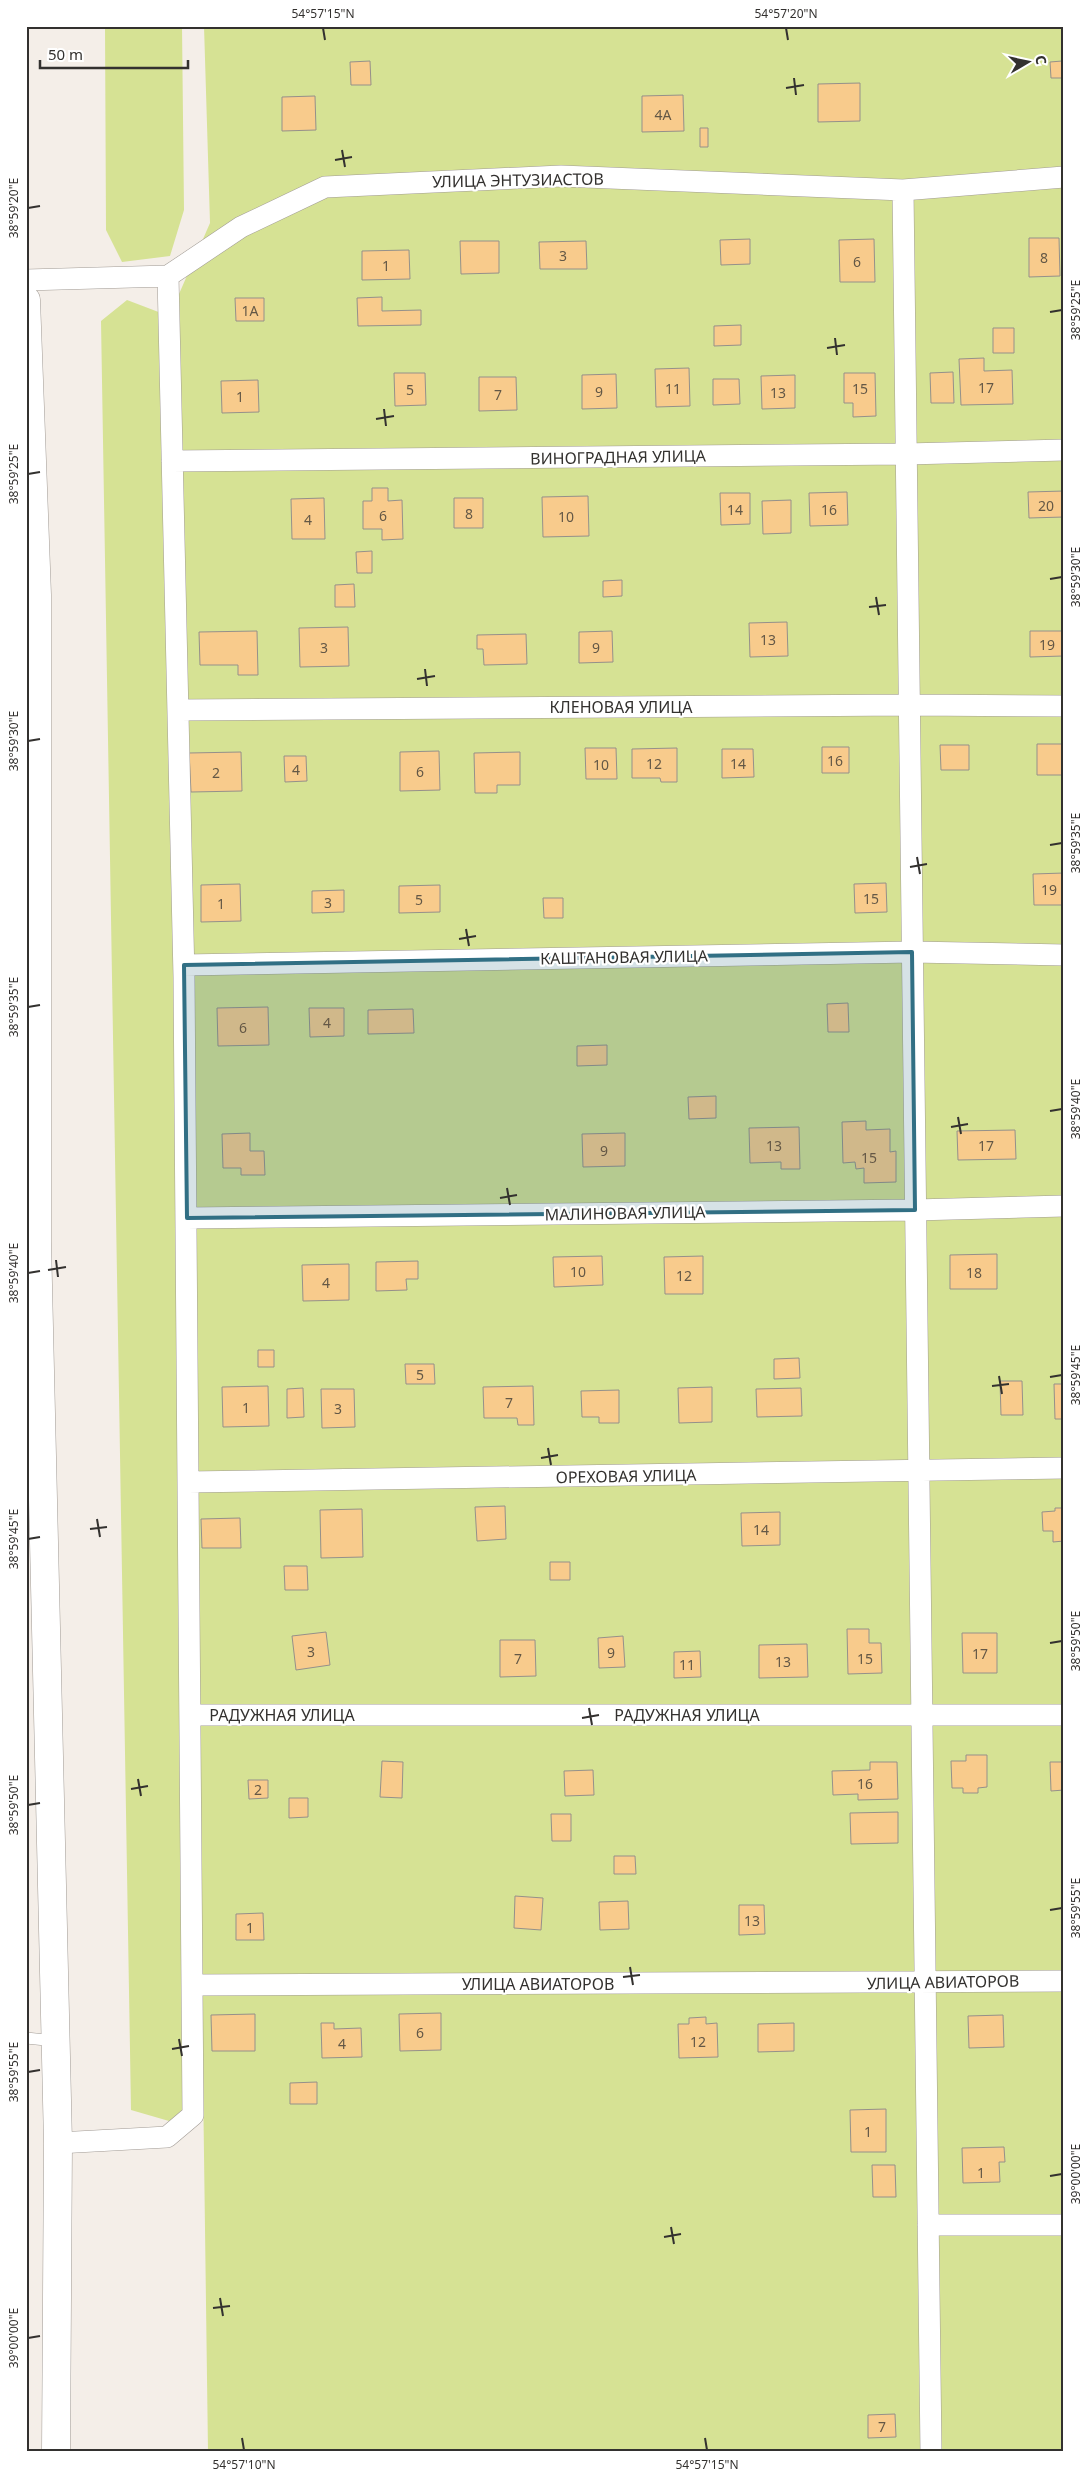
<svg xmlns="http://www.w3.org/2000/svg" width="1090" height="2478" viewBox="0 0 1090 2478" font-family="'Noto Sans',sans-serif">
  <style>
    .green { fill: #d6e294 }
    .building { fill: #f8cb8c; stroke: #95908a }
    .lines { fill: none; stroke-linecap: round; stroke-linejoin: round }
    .lane-casing { stroke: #a19b95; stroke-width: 12 }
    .street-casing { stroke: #a19b95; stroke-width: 22 }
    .secondary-casing { stroke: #a19b95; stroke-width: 29 }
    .lane { stroke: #fff; stroke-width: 11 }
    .street { stroke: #fff; stroke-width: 21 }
    .secondary { stroke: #fff; stroke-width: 28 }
    .marked { fill: #316f84; fill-opacity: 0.2; stroke: #316f84; stroke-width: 4; stroke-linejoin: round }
    .ticks { fill: none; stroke: #33312f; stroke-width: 2 }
    .labels { text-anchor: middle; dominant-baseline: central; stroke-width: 4.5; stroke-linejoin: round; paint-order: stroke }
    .number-label { font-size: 14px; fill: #645846 }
    .street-label { font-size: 16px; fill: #33312f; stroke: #fff }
    .neatline { fill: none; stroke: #33312f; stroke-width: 2 }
    .ticks-label { font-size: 12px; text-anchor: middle; fill: #33312f }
  </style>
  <rect width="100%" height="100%" fill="#f4eee8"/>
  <!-- green -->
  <path class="green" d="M105 26H182L184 210 170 256 122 262 106 230Z
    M204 26H889L1064 29V2452H208L179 294 210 223Z
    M127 300 169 316 193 2115 169 2121 131 2110 101 321Z"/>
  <!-- building -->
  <path class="building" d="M370 61 371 85H351L350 62Z
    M1062 61 1063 78H1051L1050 62Z
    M860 83V121L818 122V84Z
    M683 95 684 131 642 132V96Z
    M315 96 316 130 282 131V97Z
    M700 128H708V147H700Z
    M1029 238H1059L1060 276 1029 277Z
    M750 239V264L721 265 720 240Z
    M874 239 875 282H840L839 240Z
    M460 241H499V273L461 274Z
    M586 241 587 269H540L539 242Z
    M409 250 410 279 362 280V251Z
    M382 297V311L421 310V325L358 326 357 298Z
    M235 298H264V321H236Z
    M741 325V345L714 346V326Z
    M993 328H1014V353H993Z
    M984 358V371L1012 370 1013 404 961 405 959 359Z
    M689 368 690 406 656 407 655 369Z
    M953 372 954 403H931L930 373Z
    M394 373H425L426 405 395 406Z
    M844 373H875L876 416 853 417V403H844Z
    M616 374 617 408 582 409V375Z
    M795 375V408L762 409 761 376Z
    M479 377H516L517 410 479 411Z
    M713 379H739L740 404 713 405Z
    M258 380 259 412 222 413 221 381Z
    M372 488H388V501L402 500 403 539 382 540V529H363V501H372Z
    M1064 491V517L1029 518 1028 492Z
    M847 492 848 525 810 526 809 493Z
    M720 493H750V524L721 525Z
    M588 496 589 536 543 537 542 497Z
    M324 498 325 539H292L291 499Z
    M454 498H483V528H454Z
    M791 500V533L763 534 762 501Z
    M372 551V573H357L356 552Z
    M622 580V596L603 597V581Z
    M354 584 355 607H335V585Z
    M787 622 788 656 750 657 749 623Z
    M348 627 349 666 300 667 299 628Z
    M257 631 258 675H238V665H200L199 632Z
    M612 631 613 662 579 663V632Z
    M1030 631H1063V656L1030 657Z
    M526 634 527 664 484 665 483 649H477V635Z
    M1037 744H1064V775H1037Z
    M940 745H969V770H941Z
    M822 747H849V773H822Z
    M585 748H616L617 779H586Z
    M677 748V782H661L660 778H632V749Z
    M722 749H753L754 777 722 778Z
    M439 751 440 790 400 791V752Z
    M241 752 242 791 191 792 189 753Z
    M520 752V785H497V793H475L474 753Z
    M284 756H306L307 781 285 782Z
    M1064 873V905H1034L1033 874Z
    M886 883 887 912 855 913 854 884Z
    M240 884 241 921 201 922V885Z
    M440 885V912L399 913V886Z
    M344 890V912L312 913V891Z
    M543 898H563V918H544Z
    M848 1003 849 1032H828L827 1004Z
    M268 1007 269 1045 218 1046 217 1008Z
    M309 1008H344V1036L310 1037Z
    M413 1009 414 1033 368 1034V1010Z
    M607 1045V1065L577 1066V1046Z
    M716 1096V1118L689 1119 688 1097Z
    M866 1121V1130L890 1129V1152L896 1151V1182L864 1183V1168L856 1169 855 1162 843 1163 842 1122Z
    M799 1127 800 1169H781V1162L750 1163 749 1128Z
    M1015 1130 1016 1159 958 1160 957 1131Z
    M250 1133V1151H264L265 1175H241V1168H223L222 1134Z
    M625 1133V1166L583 1167 582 1134Z
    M997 1254V1289H950V1255Z
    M602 1256 603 1285 554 1287 553 1257Z
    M703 1256V1294H665L664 1257Z
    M418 1261V1279H406L407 1290 376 1291V1262Z
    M349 1264V1300L303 1301 302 1265Z
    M258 1350H274V1367H258Z
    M799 1358 800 1378 774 1379V1359Z
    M405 1364H434L435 1384H406Z
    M1000 1381H1022L1023 1415H1001Z
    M1054 1384H1064V1419H1055Z
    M268 1386 269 1426 223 1427 222 1387Z
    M533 1386 534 1425H518L517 1418H484L483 1387Z
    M712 1387V1422L679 1423 678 1388Z
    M303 1388 304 1417 287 1418V1389Z
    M801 1388 802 1416 757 1417 756 1389Z
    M321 1389H354L355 1427 322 1428Z
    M619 1390V1423H599V1417H582L581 1391Z
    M505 1506 506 1539 477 1541 475 1507Z
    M1055 1508H1064V1541L1053 1542V1531H1043L1042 1512 1055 1511Z
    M362 1509 363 1557 321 1558 320 1510Z
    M780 1512V1545L742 1546 741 1513Z
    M240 1518 241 1548H202L201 1519Z
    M550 1562H570V1580H550Z
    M284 1566H307L308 1590H285Z
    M847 1629H869V1643H881L882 1673 848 1674Z
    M326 1632 330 1665 296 1670 292 1636Z
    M962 1633H997V1673H963Z
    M623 1636 625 1667 599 1668 598 1638Z
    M500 1640H535L536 1676 500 1677Z
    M807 1644 808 1677 759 1678V1645Z
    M700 1651 701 1677 674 1678V1652Z
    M966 1755H987V1787L978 1788V1793H963V1788H952L951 1761H966Z
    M382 1761 403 1762 402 1798 380 1797Z
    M870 1762H897L898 1799 858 1800V1794L833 1795 832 1771 870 1770Z
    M1050 1762H1064V1790L1051 1791Z
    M593 1770 594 1795 565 1796 564 1771Z
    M248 1780H268V1798L249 1799Z
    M289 1798H308V1817L289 1818Z
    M898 1812V1843L851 1844 850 1813Z
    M551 1814H571V1841H552Z
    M614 1856H635L636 1874H614Z
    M515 1896 543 1898 541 1930 514 1928Z
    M628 1901 629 1929 600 1930 599 1902Z
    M739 1905H764L765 1934 739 1935Z
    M263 1913 264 1940H236V1914Z
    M441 2013V2050L400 2051 399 2014Z
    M255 2014V2051H212L211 2015Z
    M1003 2015 1004 2047 969 2048 968 2016Z
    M706 2017V2024L717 2023 718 2057 679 2058 678 2024H689V2018Z
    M321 2023H334V2029L361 2028 362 2057 322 2058Z
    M794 2023V2051L758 2052V2024Z
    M317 2082V2104H290V2083Z
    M886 2109V2152H851L850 2110Z
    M1004 2147 1005 2162H999L1000 2182 963 2183 962 2148Z
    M872 2165H895L896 2197H873Z
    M895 2414 896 2437 868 2438V2415Z"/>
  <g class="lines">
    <defs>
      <path id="lane" d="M26 2038 56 2041"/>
      <path id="street" d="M903 190 931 2452
        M26 280 168 276 241 227 325 187 561 176 903 190 1064 177
        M172 461 906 454 1064 450
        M178 710 910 705 1064 706
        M184 965 912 952 1064 955
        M187 1218 915 1210 1064 1206
        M188 1482 1064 1468
        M190 1715H1064
        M192 1985 1064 1981
        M58 2143 167 2137 193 2115 184 977 168 276
        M928 2225H1064"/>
      <path id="secondary" d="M26 300 37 595V1242L58 2143 56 2452"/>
    </defs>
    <!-- lane casing -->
    <use href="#lane" class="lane-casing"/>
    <!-- street casing -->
    <use href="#street" class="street-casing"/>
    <!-- secondary casing -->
    <use href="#secondary" class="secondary-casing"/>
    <!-- lane -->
    <use href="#lane" class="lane"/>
    <!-- street -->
    <use href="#street" class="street"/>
    <!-- secondary -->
    <use href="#secondary" class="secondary"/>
  </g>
  <!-- marked area -->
  <path class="marked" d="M912 952 915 1210 187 1218 184 965Z"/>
  <!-- ticks -->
  <path class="ticks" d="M323 28 325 40M786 28 788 40M794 78 796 95M786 88 804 85M342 150 345 167M335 160 352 157M28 208 40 206M1050 312 1062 310M835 338 837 355M827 348 845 345M384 409 386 426M376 419 394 416M28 474 40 472M1050 579 1062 577M876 597 879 615M869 607 886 605M425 669 427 686M417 679 435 676M28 741 40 739M1050 845 1062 843M917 857 920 874M910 867 927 864M466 929 469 946M459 939 476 936M28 1007 40 1005M1050 1111 1062 1109M958 1117 961 1134M951 1127 968 1124M507 1188 510 1205M500 1198 517 1195M56 1260 58 1277M48 1270 66 1267M28 1273 40 1271M999 1376 1002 1394M1050 1377 1062 1375M992 1386 1009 1384M548 1448 551 1465M541 1458 558 1455M97 1519 100 1537M90 1529 107 1527M28 1539 40 1537M1050 1643 1062 1641M589 1708 592 1725M582 1718 599 1715M138 1779 141 1796M131 1789 148 1786M28 1805 40 1803M1050 1910 1062 1908M630 1967 633 1985M623 1977 640 1975M179 2039 182 2056M172 2049 189 2046M28 2072 40 2070M1050 2176 1062 2174M671 2227 674 2244M664 2237 681 2234M220 2298 223 2316M213 2308 230 2306M28 2338 40 2336M242 2438 244 2450M705 2438 707 2450"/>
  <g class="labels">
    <!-- number labels -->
    <g class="number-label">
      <text x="663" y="114">4А</text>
      <text x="563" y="255">3</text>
      <text x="1044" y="257">8</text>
      <text x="857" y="261">6</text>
      <text x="386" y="265">1</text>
      <text x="250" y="310">1А</text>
      <text x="986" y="387">17</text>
      <text x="673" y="388">11</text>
      <text x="860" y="388">15</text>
      <text x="410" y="389">5</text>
      <text x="599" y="391">9</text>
      <text x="778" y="392">13</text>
      <text x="498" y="394">7</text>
      <text x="240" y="396">1</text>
      <text x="1046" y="505">20</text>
      <text x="735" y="509">14</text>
      <text x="829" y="509">16</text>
      <text x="469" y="513">8</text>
      <text x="383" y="515">6</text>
      <text x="566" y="516">10</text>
      <text x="308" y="519">4</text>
      <text x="768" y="639">13</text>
      <text x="1047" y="644">19</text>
      <text x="324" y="647">3</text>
      <text x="596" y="647">9</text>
      <text x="835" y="760">16</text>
      <text x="654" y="763">12</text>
      <text x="738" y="763">14</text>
      <text x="601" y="764">10</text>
      <text x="296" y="769">4</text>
      <text x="420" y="771">6</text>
      <text x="216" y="772">2</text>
      <text x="1049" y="889">19</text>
      <text x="871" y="898">15</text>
      <text x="419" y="899">5</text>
      <text x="328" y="902">3</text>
      <text x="221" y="903">1</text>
      <text x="327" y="1022">4</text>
      <text x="243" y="1027">6</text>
      <text x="774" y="1145">13</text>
      <text x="986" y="1145">17</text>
      <text x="604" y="1150">9</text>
      <text x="869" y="1157">15</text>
      <text x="578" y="1271">10</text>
      <text x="974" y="1272">18</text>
      <text x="684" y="1275">12</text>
      <text x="326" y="1282">4</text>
      <text x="420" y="1374">5</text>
      <text x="509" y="1402">7</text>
      <text x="246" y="1407">1</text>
      <text x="338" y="1408">3</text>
      <text x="761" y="1529">14</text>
      <text x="311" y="1651">3</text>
      <text x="611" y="1652">9</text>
      <text x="980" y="1653">17</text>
      <text x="518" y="1658">7</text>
      <text x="865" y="1658">15</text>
      <text x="783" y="1661">13</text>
      <text x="687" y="1664">11</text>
      <text x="865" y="1783">16</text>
      <text x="258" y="1789">2</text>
      <text x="752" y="1920">13</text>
      <text x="250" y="1927">1</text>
      <text x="420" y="2032">6</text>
      <text x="698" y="2041">12</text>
      <text x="342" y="2043">4</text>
      <text x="868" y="2131">1</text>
      <text x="981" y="2172">1</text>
      <text x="882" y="2426">7</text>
    </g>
    <!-- street labels -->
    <g class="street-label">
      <text transform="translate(518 180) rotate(-1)">УЛИЦА ЭНТУЗИАСТОВ</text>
      <text transform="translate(618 457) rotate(-1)">ВИНОГРАДНАЯ УЛИЦА</text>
      <text x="621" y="707">КЛЕНОВАЯ УЛИЦА</text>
      <text transform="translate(624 957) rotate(-1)">КАШТАНОВАЯ УЛИЦА</text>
      <text transform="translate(625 1213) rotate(-1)">МАЛИНОВАЯ УЛИЦА</text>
      <text transform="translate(626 1476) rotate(-1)">ОРЕХОВАЯ УЛИЦА</text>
      <text x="282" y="1715">РАДУЖНАЯ УЛИЦА</text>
      <text x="687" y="1715">РАДУЖНАЯ УЛИЦА</text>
      <text transform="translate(943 1982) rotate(-1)">УЛИЦА АВИАТОРОВ</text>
      <text x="538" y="1984">УЛИЦА АВИАТОРОВ</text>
    </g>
  </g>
  <!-- border -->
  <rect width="1090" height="2478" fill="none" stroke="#ffffff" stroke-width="55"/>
  <!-- north arrow -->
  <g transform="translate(1028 62) rotate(81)" stroke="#ffffff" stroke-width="4" paint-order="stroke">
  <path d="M0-4L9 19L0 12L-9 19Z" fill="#33312f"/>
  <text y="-8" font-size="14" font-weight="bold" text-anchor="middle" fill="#33312f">С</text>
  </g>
  <!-- scale -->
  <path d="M40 60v8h148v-8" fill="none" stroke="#33312f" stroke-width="2.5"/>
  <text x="48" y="60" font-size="15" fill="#33312f" stroke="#ffffff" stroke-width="4" paint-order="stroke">50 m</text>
  <rect x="28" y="28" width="1034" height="2422" class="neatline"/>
  <g class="ticks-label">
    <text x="323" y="18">54°57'15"N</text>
    <text x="786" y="18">54°57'20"N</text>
    <text transform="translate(14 208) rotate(-90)" y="4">38°59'20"E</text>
    <text transform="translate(1076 310) rotate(-90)" y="4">38°59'25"E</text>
    <text transform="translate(14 474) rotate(-90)" y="4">38°59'25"E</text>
    <text transform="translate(1076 577) rotate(-90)" y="4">38°59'30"E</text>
    <text transform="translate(14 741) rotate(-90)" y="4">38°59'30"E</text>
    <text transform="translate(1076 843) rotate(-90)" y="4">38°59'35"E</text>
    <text transform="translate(14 1007) rotate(-90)" y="4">38°59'35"E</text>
    <text transform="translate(1076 1109) rotate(-90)" y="4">38°59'40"E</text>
    <text transform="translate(14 1273) rotate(-90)" y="4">38°59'40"E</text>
    <text transform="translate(1076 1375) rotate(-90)" y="4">38°59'45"E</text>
    <text transform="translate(14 1539) rotate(-90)" y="4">38°59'45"E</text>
    <text transform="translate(1076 1641) rotate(-90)" y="4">38°59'50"E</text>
    <text transform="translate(14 1805) rotate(-90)" y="4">38°59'50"E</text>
    <text transform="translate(1076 1908) rotate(-90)" y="4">38°59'55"E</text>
    <text transform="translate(14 2072) rotate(-90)" y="4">38°59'55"E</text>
    <text transform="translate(1076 2174) rotate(-90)" y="4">39°00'00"E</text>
    <text transform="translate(14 2338) rotate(-90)" y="4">39°00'00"E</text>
    <text x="244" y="2469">54°57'10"N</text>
    <text x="707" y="2469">54°57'15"N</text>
  </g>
</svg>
